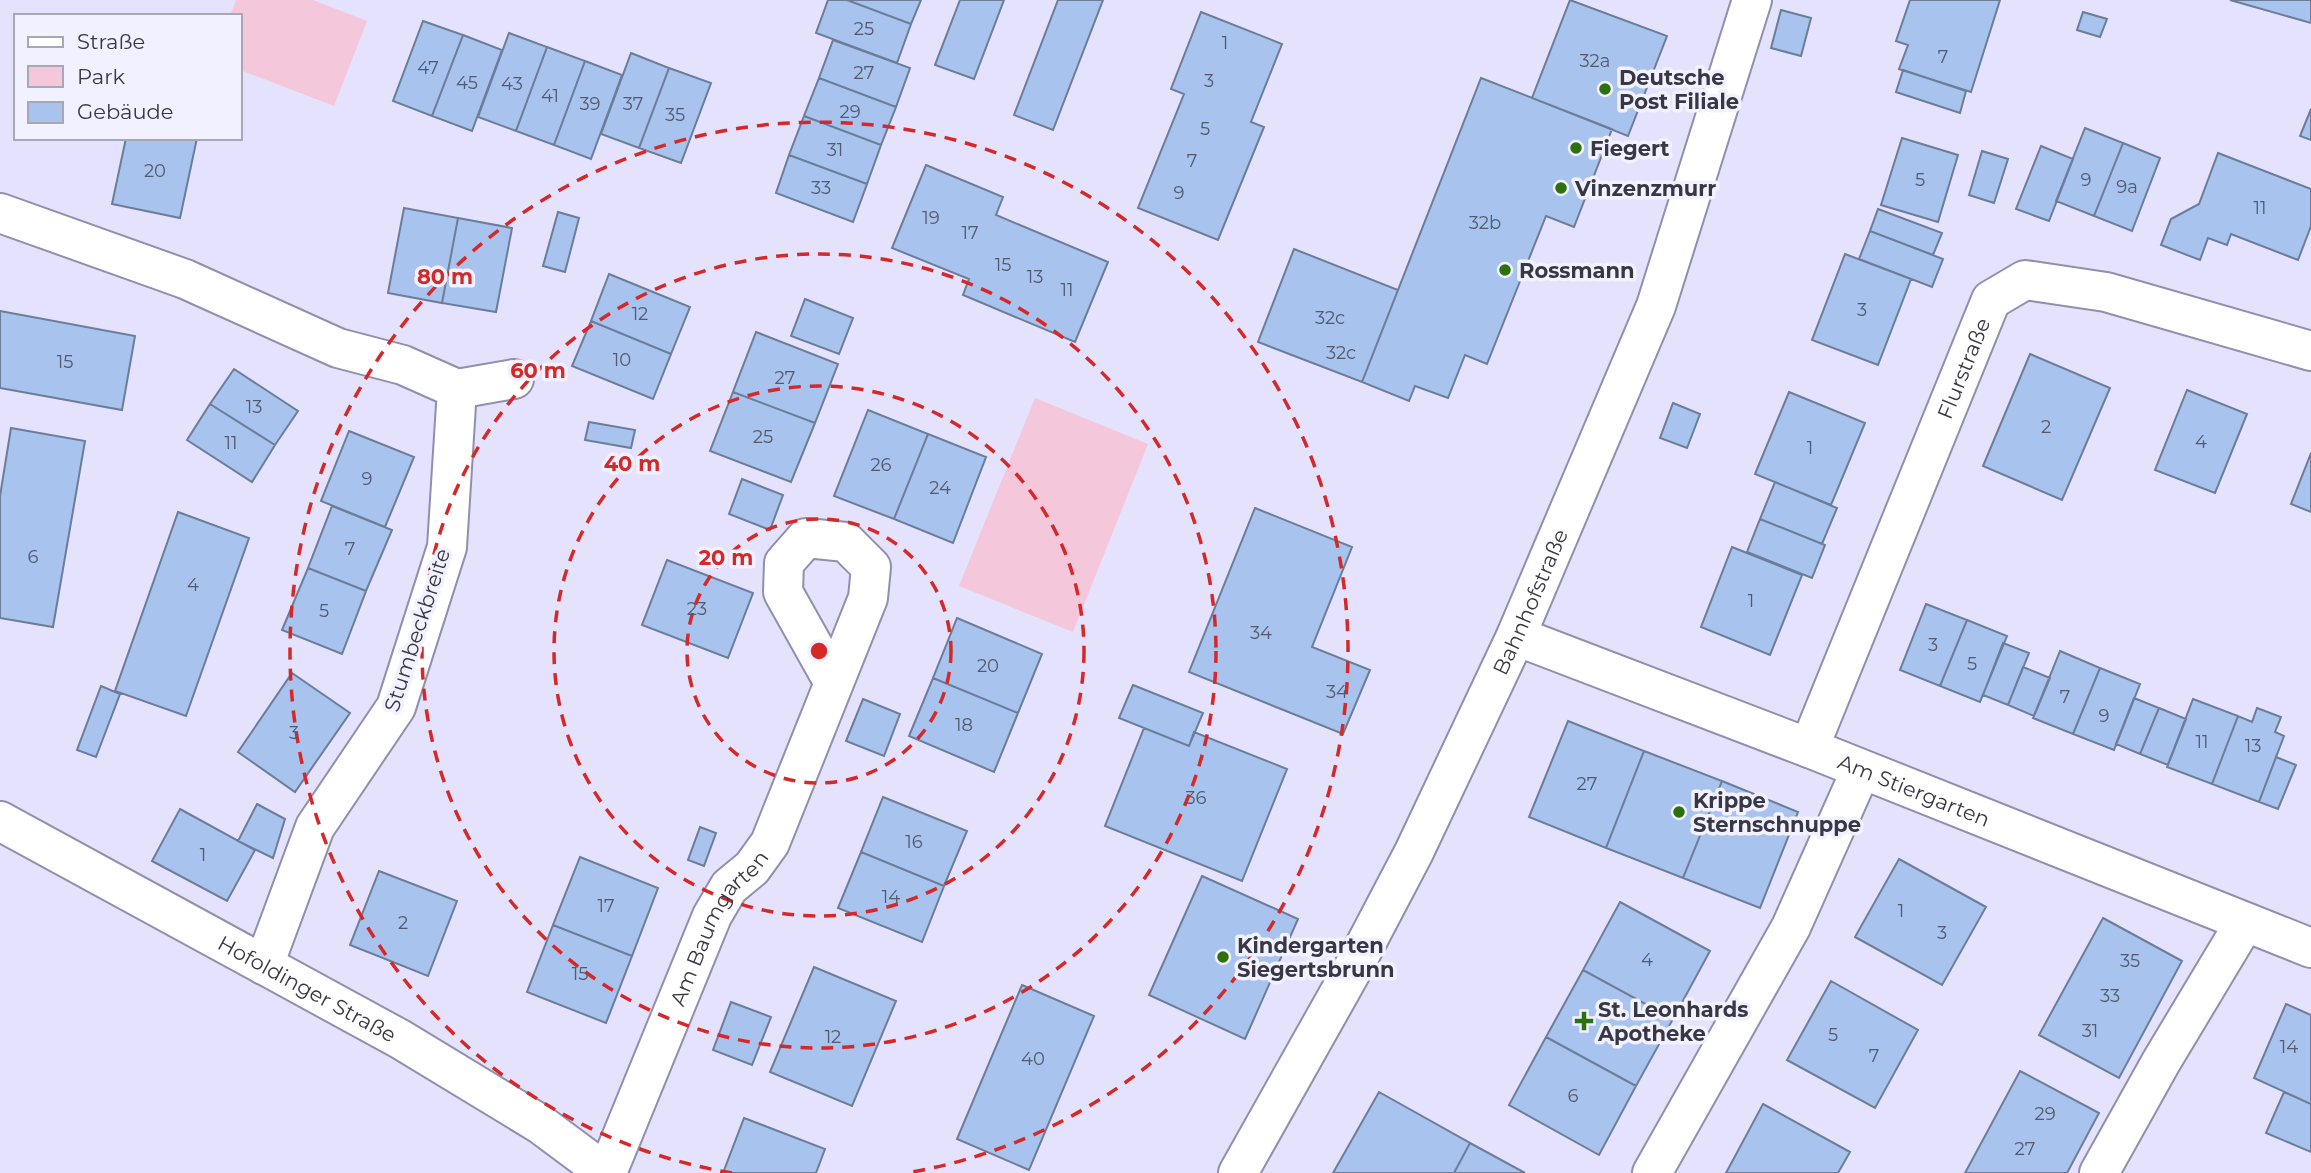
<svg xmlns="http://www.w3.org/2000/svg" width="2311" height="1173" viewBox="0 0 2311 1173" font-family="Montserrat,sans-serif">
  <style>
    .green { fill: #f5c7db }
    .building { fill: #a8c3ee; stroke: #6c7d99; stroke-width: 2 }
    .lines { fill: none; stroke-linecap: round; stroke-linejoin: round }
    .street-casing { stroke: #918eae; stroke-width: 42 }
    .secondary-casing { stroke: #918eae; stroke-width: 42 }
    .street { stroke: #fff; stroke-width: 38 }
    .secondary { stroke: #fff; stroke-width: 38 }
    .ring { fill: none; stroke: #d62828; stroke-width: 3.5; stroke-dasharray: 12 9 }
    .poi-dot { fill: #2c710e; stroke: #f2f1ff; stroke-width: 2.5 }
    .labels { text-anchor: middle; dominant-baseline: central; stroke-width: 7; stroke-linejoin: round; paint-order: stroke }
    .number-label { font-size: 18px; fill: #545a6e }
    .poi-label { font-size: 21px; font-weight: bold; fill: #383744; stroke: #f2f1ff; text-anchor: start }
    .street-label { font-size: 21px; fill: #383744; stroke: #f2f1ff }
    .centre { fill: #d62828; stroke: #f2f1ff; stroke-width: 3.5 }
    .ring-label { font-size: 21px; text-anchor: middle; font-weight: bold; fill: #d62828; stroke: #f2f1ff; stroke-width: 7; stroke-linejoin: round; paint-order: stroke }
  </style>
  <rect width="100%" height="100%" fill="#e4e2fd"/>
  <!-- green -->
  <path class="green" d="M236 0H313L367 21 334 106 240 70V16H230Z
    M1035 398 1148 444 1073 632 959 586Z"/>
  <!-- building -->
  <path class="building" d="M828 0H847L911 24 897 63 816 33Z
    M847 0H921L911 24Z
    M960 0H1004L974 79 935 65Z
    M1058 0H1103L1053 130 1014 115Z
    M1570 0 1667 36 1628 136 1532 98Z
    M1910 0H2000L1971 92 1899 69 1908 45 1896 41Z
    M2230 0H2311V23Z
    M1781 10 1811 18 1801 56 1771 48Z
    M1201 12 1282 44 1251 122 1264 127 1218 240 1138 208 1184 94 1171 89Z
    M2083 12 2107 19 2100 37 2077 30Z
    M423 21 463 35 432 116 393 101Z
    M509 33 547 47 516 131 478 117Z
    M463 35 502 50 472 131 432 116Z
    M833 40 910 68 896 107 819 78Z
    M547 47 585 61 554 145 516 131Z
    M631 53 669 68 639 148 601 134Z
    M585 61 622 75 591 159 554 145Z
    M669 68 711 83 681 163 639 148Z
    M1903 70 1966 91 1960 113 1896 92Z
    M819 78 896 107 881 145 804 116Z
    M1481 78 1612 129 1574 227 1546 216 1487 364 1465 355 1448 398 1415 386 1409 401 1362 382Z
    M2311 109V140L2300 136Z
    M804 116 881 145 867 184 789 155Z
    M2085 128 2123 143 2094 216 2056 201Z
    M126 138H197L180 218 112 204Z
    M1902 138 1958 155 1938 222 1881 205Z
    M2123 143 2160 158 2132 231 2094 216Z
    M2041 146 2073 159 2049 221 2016 209Z
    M1982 151 2008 159 1994 203 1969 195Z
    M2218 153 2311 189V226L2298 260 2231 234 2227 245 2208 238 2200 260 2161 245 2171 219 2199 204Z
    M789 155 867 184 853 222 776 193Z
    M926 165 1003 197 996 215 1108 262 1075 342 963 295 969 279 892 248Z
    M404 208 458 218 442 303 388 293Z
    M1878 209 1942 233 1933 255 1870 231Z
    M558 212 579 218 565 272 543 266Z
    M458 218 512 228 496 312 442 303Z
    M1870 231 1943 259 1932 287 1859 259Z
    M1294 249 1398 290 1362 382 1258 342Z
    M1845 254 1911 279 1878 365 1812 340Z
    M609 274 690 307 671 354 591 321Z
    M805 299 853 318 839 354 791 336Z
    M0 311 135 336 122 410 0 388Z
    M591 321 671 354 653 399 572 366Z
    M756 332 838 364 815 423 733 392Z
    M2030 354 2110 388 2062 500 1983 466Z
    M234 369 298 411 275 445 210 404Z
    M2187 390 2247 414 2215 493 2155 470Z
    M733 392 815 423 791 482 710 451Z
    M1789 392 1865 423 1831 505 1755 474Z
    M1673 403 1700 414 1687 448 1660 438Z
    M210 404 275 445 252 482 187 440Z
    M868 410 928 434 894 519 834 496Z
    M589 422 635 430 631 448 585 440Z
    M11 428 85 441 53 627 0 618V496Z
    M349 431 414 457 385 527 321 501Z
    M928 434 986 457 953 543 894 519Z
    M2311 453V512L2291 504Z
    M742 479 783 495 770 530 729 514Z
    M1775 482 1837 508 1822 544 1760 519Z
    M332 506 392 530 366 591 308 568Z
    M1255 508 1352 547 1312 647 1370 670 1343 734 1189 672Z
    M178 512 249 538 186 716 115 691Z
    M1760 519 1825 545 1812 578 1747 552Z
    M1732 547 1802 575 1770 655 1701 627Z
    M667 560 753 593 728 658 642 625Z
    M308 568 366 591 342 654 282 630Z
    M1926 604 1967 620 1940 686 1900 670Z
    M957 618 1042 654 1018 713 933 678Z
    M1967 620 2007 636 1980 702 1940 686Z
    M2003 643 2029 653 2008 705 1983 695Z
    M2060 651 2100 668 2073 734 2033 718Z
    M2023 667 2050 678 2034 716 2008 705Z
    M2100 668 2140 684 2114 750 2073 734Z
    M292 673 350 713 295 792 238 752Z
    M933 678 1018 713 994 772 909 736Z
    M1133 685 1203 713 1189 746 1119 718Z
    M101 686 120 694 96 757 77 750Z
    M2134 698 2159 708 2140 754 2116 744Z
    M863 699 900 714 884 756 846 741Z
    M2193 699 2238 716 2212 784 2167 767Z
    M2159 708 2186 719 2168 765 2140 754Z
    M2257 708 2281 717 2275 732 2284 736 2259 802 2212 784 2238 716 2252 722Z
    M1568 721 1644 751 1606 848 1529 817Z
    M1144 728 1189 746 1194 732 1287 769 1242 881 1105 826Z
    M1644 751 1722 781 1683 878 1606 848Z
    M2276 757 2296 765 2278 809 2259 802Z
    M1722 781 1798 812 1760 908 1683 878Z
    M883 797 967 831 944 886 861 852Z
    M257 804 285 819 273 858 238 841Z
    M180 809 255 850 227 901 152 861Z
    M700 827 716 833 704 866 688 860Z
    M861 852 944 886 922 942 838 908Z
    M580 857 658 888 632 956 553 925Z
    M1899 859 1986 907 1942 985 1855 937Z
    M379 871 457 901 428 976 350 945Z
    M1202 876 1298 919 1245 1039 1149 995Z
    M1620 902 1710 951 1673 1019 1583 970Z
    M2103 918 2182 961 2119 1078 2039 1035Z
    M553 925 632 956 606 1023 527 992Z
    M814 967 896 1001 852 1106 770 1072Z
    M1583 970 1673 1019 1636 1086 1546 1037Z
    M1831 981 1918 1030 1875 1108 1787 1060Z
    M1022 985 1094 1016 1029 1170 957 1139Z
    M731 1002 771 1017 752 1065 713 1050Z
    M2286 1004 2311 1015V1104L2254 1078Z
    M1546 1037 1636 1086 1599 1155 1509 1105Z
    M2020 1071 2099 1113 2067 1173H1965Z
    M1379 1092 1470 1143 1454 1173H1333Z
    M2284 1092 2311 1104V1152L2266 1133Z
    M1763 1104 1850 1152 1838 1173H1726Z
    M744 1118 825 1149 816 1173H723Z
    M1470 1143 1525 1173H1454Z"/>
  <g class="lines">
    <defs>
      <g id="street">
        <path d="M0 213 185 279 338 348 403 365 457 389 447 547 396 707 315 827 264 965"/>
        <path d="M457 389 514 379"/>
        <path id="s1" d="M1516 636 1809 748 2311 948"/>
        <path id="s2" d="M1809 748 1991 300 2025 280 2106 292 2311 351"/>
        <path id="s3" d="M0 821 400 1039 540 1124 606 1173"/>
        <path id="s4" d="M607 1173 712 916 729 887 752 868 770 843 868 598 871 567 846 542 806 538 784 563 783 592 834 683"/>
        <path d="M1652 1173 1791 927 1861 770"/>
        <path d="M2099 1173 2161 1062 2245 922"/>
      </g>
      <g id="secondary">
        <path id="s5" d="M1238 1173 1351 972 1414 852 1516 636 1656 306 1752 0"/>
      </g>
    </defs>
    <!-- street casing -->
    <use href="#street" class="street-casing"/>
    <!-- secondary casing -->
    <use href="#secondary" class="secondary-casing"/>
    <!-- street -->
    <use href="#street" class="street"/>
    <!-- secondary -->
    <use href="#secondary" class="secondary"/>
  </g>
  <!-- distance rings -->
  <g class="ring">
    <circle cx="819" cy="651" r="132"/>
    <circle cx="819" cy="651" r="265"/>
    <circle cx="819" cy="651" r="397"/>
    <path d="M732 1173A529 529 0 1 1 906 1173"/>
  </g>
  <!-- markers -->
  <g class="poi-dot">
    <circle cx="1605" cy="89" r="7"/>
    <circle cx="1576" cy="148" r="7"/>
    <circle cx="1561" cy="188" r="7"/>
    <circle cx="1505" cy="270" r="7"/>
    <circle cx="1679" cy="812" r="7"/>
    <circle cx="1223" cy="957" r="7"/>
    <path d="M1580.5 1010.5h7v7h7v7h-7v7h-7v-7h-7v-7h7z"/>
  </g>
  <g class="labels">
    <!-- number labels -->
    <g class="number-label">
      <text x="864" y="29">25</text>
      <text x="1225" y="43">1</text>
      <text x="1943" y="57">7</text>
      <text x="1595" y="61">32a</text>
      <text x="428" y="68">47</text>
      <text x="864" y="73">27</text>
      <text x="1209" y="81">3</text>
      <text x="467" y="83">45</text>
      <text x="512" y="84">43</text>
      <text x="550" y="96">41</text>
      <text x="590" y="104">39</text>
      <text x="633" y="104">37</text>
      <text x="850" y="112">29</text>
      <text x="675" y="115">35</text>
      <text x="1205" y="129">5</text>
      <text x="835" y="150">31</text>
      <text x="1192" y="161">7</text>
      <text x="155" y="171">20</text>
      <text x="1920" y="180">5</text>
      <text x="2086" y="180">9</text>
      <text x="2127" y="187">9a</text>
      <text x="821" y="188">33</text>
      <text x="1179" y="193">9</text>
      <text x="2260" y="208">11</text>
      <text x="931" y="218">19</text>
      <text x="1485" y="223">32b</text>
      <text x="970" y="233">17</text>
      <text x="1003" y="265">15</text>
      <text x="1035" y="277">13</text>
      <text x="1067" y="290">11</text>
      <text x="1862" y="310">3</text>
      <text x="640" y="314">12</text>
      <text x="1330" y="318">32c</text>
      <text x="1341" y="353">32c</text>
      <text x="622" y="360">10</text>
      <text x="65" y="362">15</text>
      <text x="785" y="378">27</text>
      <text x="254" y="407">13</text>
      <text x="2046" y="427">2</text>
      <text x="763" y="437">25</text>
      <text x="2201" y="442">4</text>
      <text x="231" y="443">11</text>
      <text x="1810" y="448">1</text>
      <text x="881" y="465">26</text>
      <text x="367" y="479">9</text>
      <text x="940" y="488">24</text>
      <text x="350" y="549">7</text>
      <text x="33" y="557">6</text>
      <text x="193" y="585">4</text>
      <text x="1751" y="601">1</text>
      <text x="697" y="609">23</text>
      <text x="324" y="611">5</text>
      <text x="1261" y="633">34</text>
      <text x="1933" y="645">3</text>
      <text x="1972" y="664">5</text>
      <text x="988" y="666">20</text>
      <text x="1337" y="692">34</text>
      <text x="2065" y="697">7</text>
      <text x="2104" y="716">9</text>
      <text x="964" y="725">18</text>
      <text x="294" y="733">3</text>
      <text x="2202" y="742">11</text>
      <text x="2253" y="746">13</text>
      <text x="1587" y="784">27</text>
      <text x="1196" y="798">36</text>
      <text x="914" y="842">16</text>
      <text x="203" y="855">1</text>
      <text x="891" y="897">14</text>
      <text x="606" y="906">17</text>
      <text x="1901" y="911">1</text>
      <text x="403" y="923">2</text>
      <text x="1942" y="933">3</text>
      <text x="1647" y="960">4</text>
      <text x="2130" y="961">35</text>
      <text x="580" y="974">15</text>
      <text x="2110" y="996">33</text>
      <text x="2090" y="1031">31</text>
      <text x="1833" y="1035">5</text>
      <text x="833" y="1037">12</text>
      <text x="2289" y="1047">14</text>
      <text x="1874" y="1056">7</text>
      <text x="1033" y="1059">40</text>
      <text x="1573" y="1096">6</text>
      <text x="2045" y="1114">29</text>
      <text x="2025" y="1149">27</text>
    </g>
    <!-- poi labels -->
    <g class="poi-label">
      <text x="1619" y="77">Deutsche<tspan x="1619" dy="24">Post Filiale</tspan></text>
      <text x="1590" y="148">Fiegert</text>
      <text x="1575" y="188">Vinzenzmurr</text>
      <text x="1519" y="270">Rossmann</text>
      <text x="1693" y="800">Krippe<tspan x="1693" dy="24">Sternschnuppe</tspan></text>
      <text x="1237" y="945">Kindergarten<tspan x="1237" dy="24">Siegertsbrunn</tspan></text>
      <text x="1598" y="1009">St. Leonhards<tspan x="1598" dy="24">Apotheke</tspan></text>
    </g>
    <!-- street labels -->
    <g class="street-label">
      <text stroke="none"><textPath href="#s2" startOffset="410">Flurstraße</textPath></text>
      <text stroke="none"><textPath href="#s5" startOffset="642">Bahnhofstraße</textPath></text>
      <text transform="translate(417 630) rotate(-72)">Stumbeckbreite</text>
      <text stroke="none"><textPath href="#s1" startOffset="427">Am Stiergarten</textPath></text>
      <text stroke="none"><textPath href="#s4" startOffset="271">Am Baumgarten</textPath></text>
      <text stroke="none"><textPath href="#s3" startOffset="350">Hofoldinger Straße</textPath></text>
    </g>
  </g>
  <circle cx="819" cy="651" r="10" class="centre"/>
  <g class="ring-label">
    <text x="445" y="284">80 m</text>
    <text x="538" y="378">60 m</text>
    <text x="632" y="471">40 m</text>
    <text x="726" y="565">20 m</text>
  </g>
  <!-- legend -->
  <rect x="14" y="14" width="228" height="126" fill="#f2f1ff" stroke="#a8a7b4" stroke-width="2"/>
  <rect x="28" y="37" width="35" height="10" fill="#ffffff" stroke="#a8a7b4" stroke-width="2"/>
  <text x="77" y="49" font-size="21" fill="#383744">Straße</text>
  <rect x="28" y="66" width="35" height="21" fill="#f5c7db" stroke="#a8a7b4" stroke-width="2"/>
  <text x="77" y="84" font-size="21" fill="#383744">Park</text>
  <rect x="28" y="102" width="35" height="21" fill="#a8c3ee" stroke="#a8a7b4" stroke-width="2"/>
  <text x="77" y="119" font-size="21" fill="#383744">Gebäude</text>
</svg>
